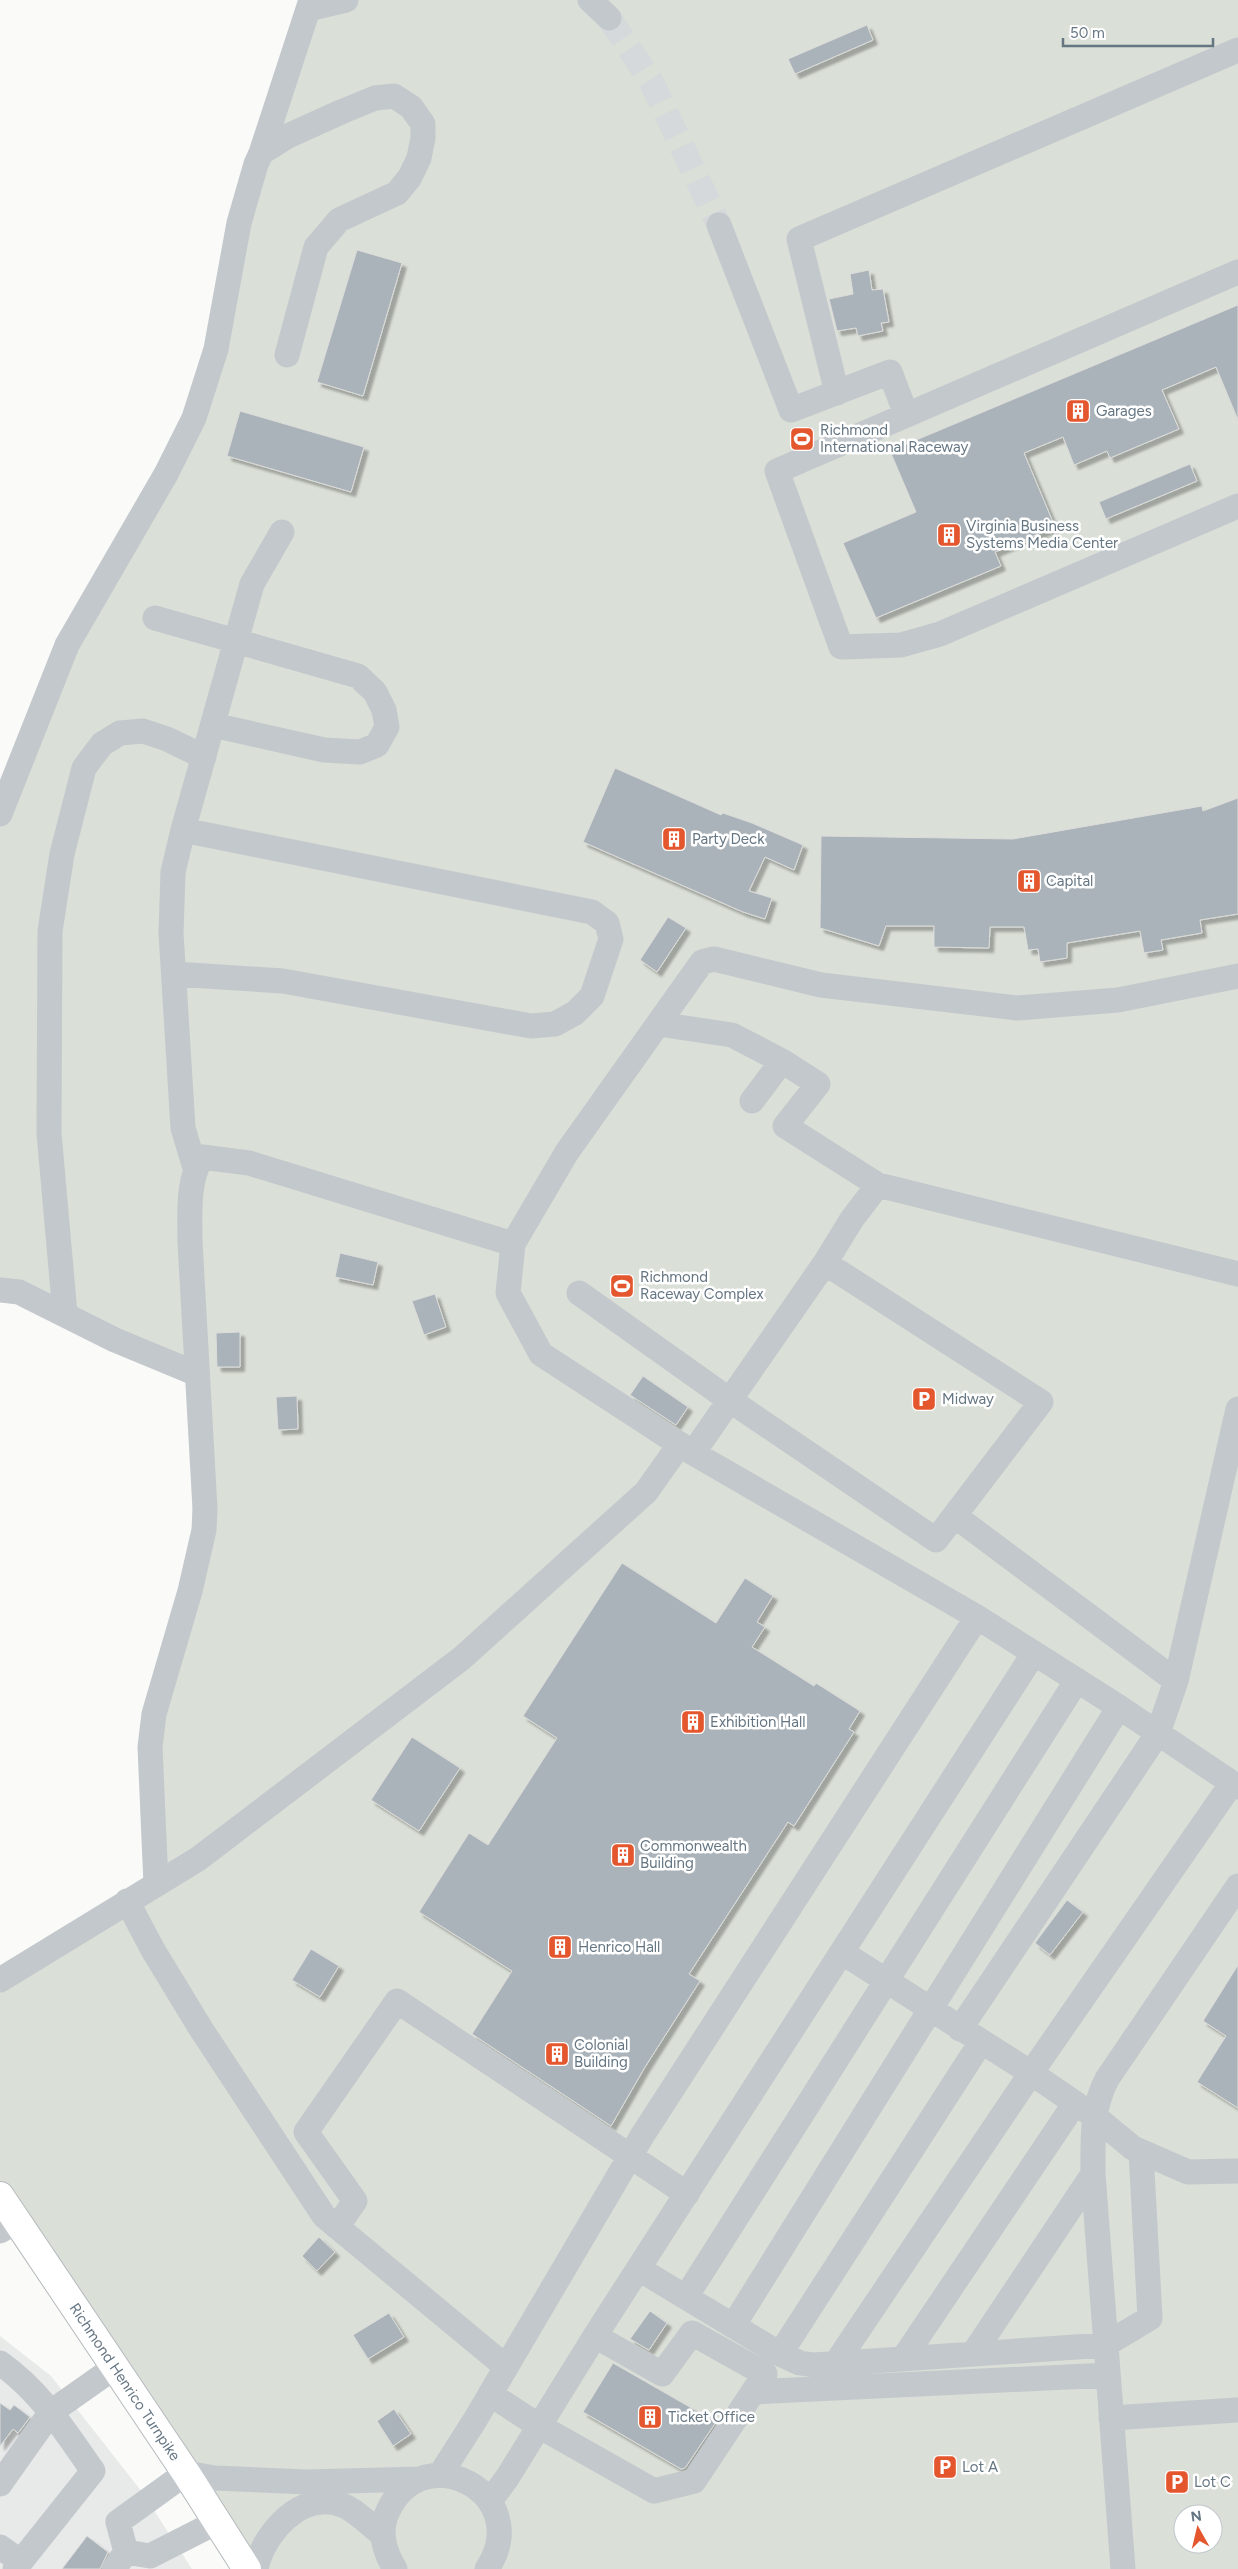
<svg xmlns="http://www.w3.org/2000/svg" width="1238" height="2569" viewBox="0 0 1238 2569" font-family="Figtree,sans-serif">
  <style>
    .built { fill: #e8e9e9 }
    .green { fill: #dadfd7; fill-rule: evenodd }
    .building { fill: #aab3b9; stroke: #dcdcda; filter: url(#shadow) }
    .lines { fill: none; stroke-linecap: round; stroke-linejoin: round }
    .minor-tunnel { stroke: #d5d9db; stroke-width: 25; stroke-dasharray: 25 12; stroke-linecap: butt }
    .major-casing { stroke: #b5babe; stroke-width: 30 }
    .minor { stroke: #c3c8cc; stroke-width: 25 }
    .major { stroke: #fff; stroke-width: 28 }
    .labels { text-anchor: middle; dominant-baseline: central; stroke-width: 5; stroke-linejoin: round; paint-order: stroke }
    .poi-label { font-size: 15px; fill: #657683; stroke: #fff; text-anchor: start }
    .street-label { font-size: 15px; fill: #657683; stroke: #fff }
  </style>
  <defs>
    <filter id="shadow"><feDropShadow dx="4.5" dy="4.5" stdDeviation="1" flood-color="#0004"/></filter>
  </defs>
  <rect width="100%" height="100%" fill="#fafaf8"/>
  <!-- built -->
  <path class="built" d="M0 2336 51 2376 142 2492 192 2569H0Z"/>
  <!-- green -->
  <path class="green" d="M306 0H1238V2569H247L0 2196V1980L156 1883 152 1768 190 1591 197 1374 0 1280V814L57 675 165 487ZM1183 2514H1213V2544H1183Z"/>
  <!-- building -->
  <path class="building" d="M867 25 873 40 795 74 788 59Z
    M357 250 402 263 363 396 317 382Z
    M869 270 872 290 883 289 889 322 881 323 883 331 858 336 856 328 837 331 829 299 853 294 850 274Z
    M1238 305V420L1216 367 1162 390 1179 429 1110 458 1107 451 1074 465 1063 437 1024 453 1055 527 995 552 1001 566 876 618 843 543 916 512 890 451Z
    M240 411 364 447 351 492 227 456Z
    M1190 464 1197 481 1106 519 1099 502Z
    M615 768 721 815 723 813 752 823 803 845 794 870 765 857 749 891 772 898 765 919 743 912 583 842Z
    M1238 798V914L1200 920 1202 933 1161 940 1163 950 1144 953 1140 931 1067 943V958L1040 962 1038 949 1028 950 1024 927H990L989 948 934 947V926H886L879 946 820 928 821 836 1013 839 1202 806 1203 811Z
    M668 917 686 928 657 972 640 960Z
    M340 1253 378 1262 373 1285 335 1277Z
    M435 1294 446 1327 424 1335 412 1301Z
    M240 1332V1367H217L216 1333Z
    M643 1376 688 1407 676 1425 630 1395Z
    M297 1396 298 1429 278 1430 276 1397Z
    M622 1563 716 1623 745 1578 773 1596 757 1622 765 1627 752 1647 814 1686 816 1683 860 1711 849 1729 854 1732 794 1826 788 1822 689 1974 700 1981 645 2067 611 2126 472 2034 512 1971 419 1912 469 1833 488 1845 557 1738 523 1716Z
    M412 1737 460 1768 419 1831 371 1800Z
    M1067 1900 1083 1912 1050 1955 1035 1943Z
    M311 1949 339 1966 320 1997 292 1980Z
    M1238 1965V2108L1197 2082 1226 2036 1203 2021Z
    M319 2237 335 2252 317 2271 302 2256Z
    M650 2311 667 2323 649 2350 630 2339Z
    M389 2313 404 2337 368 2359 353 2335Z
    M613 2363 716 2422 685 2468 681 2469 583 2412Z
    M0 2403 10 2410 14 2405 30 2417 18 2433 13 2429 0 2446Z
    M394 2409 411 2434 393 2446 377 2421Z
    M87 2536 108 2552 100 2569H62Z"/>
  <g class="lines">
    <!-- minor-tunnel -->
    <path class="minor-tunnel" d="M609 18 651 81 719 225"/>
    <defs>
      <g id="major">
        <path id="s1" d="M0 2196 186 2473 247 2569"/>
      </g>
    </defs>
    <!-- major casing -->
    <use href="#major" class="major-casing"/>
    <!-- minor -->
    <path class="minor" d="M590 0 609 18
      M308 9 346 0
      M261 153 311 0
      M719 225 791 410 890 372 906 414
      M1238 272 777 471 841 647 901 645 940 634 1238 506
      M837 393 799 239 1238 50
      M155 618 358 676 375 692 384 710 387 727 377 745 360 752 324 750 213 725
      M0 814 67 645 166 474 194 418 216 349 239 223 256 164 261 153 288 136 341 112 375 98 394 96 411 107 423 124V138L419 158 410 177 397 193 339 220 316 247 287 355
      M174 974 283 981 531 1026 555 1024 575 1013 592 996 611 939 607 923 592 912 183 830
      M1238 976 1118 1000 1018 1008 821 985 714 959 702 962 567 1152 513 1244 508 1293 541 1354 693 1453 977 1617 1119 1707 1238 1787
      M752 1101 782 1061
      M195 1168 183 1128 171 933 173 872 183 830 252 584 282 532
      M878 1185 1238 1274
      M0 1290 19 1292 115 1340 197 1374
      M579 1293 731 1401 936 1540 1041 1402 825 1263 852 1219 878 1185 785 1126 818 1084 782 1061 732 1035 658 1024
      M65 1314 49 1133 50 931 62 854 84 768 102 744 120 733 143 731 167 739 204 757
      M693 1453 825 1263
      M955 1516 1176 1681
      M156 1884 150 1747 154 1714 190 1591 204 1530 205 1509 190 1242C190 1215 187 1181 202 1157L249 1163 513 1244
      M127 1901 153 1950 201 2029 324 2216 506 2367
      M843 1953 1031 2073 1094 2116 1133 2148 1188 2172 1238 2171
      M0 1980 198 1859 462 1658 646 1492 680 1444
      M960 2029 1158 1733 1176 1681 1238 1409
      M337 2227 355 2201 306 2132 397 2001 687 2194
      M0 2231 17 2221
      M639 2269 780 2354 800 2363 814 2365 1105 2345 1150 2318 1141 2152
      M686 2297 1077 1680
      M733 2326 1119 1707
      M780 2354 981 2042
      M973 2354 1093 2174
      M903 2359 1075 2103
      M0 2363C40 2391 65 2431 93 2471L15 2569
      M836 2363 1031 2073 1232 1783
      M753 2392 1108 2375
      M490 2394 539 2426 654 2491 694 2481 765 2374 692 2333 662 2374 595 2336
      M1111 2418 1238 2410
      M440 2475 475 2420 642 2136 977 1617
      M0 2484 51 2412 115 2367
      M490 2501 507 2478 595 2336 1034 1653
      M0 2547 20 2561
      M126 2552 118 2522 186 2473 215 2478 307 2482 420 2479
      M114 2569 126 2552 150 2556 217 2522
      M256 2569C263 2533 302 2490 342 2505 354 2509 372 2527 383 2535
      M395 2569C384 2551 378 2531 388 2511 424 2434 536 2495 487 2569
      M1123 2569 1093 2174C1093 2141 1091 2109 1107 2079L1238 1886"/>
    <!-- major -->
    <use href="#major" class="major"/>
  </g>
  <!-- icons -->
  <defs>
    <symbol id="building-square" viewBox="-11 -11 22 22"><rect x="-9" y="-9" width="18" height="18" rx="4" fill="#e4572e" stroke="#fff"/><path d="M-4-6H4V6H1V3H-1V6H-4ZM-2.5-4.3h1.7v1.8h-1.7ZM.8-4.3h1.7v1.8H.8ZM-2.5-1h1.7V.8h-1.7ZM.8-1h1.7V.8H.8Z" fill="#fff"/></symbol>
    <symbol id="stadium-square" viewBox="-11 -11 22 22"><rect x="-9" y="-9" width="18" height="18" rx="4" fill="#e4572e" stroke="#fff"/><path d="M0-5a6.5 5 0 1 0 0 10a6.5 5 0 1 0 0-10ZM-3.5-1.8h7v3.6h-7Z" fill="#fff"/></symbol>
    <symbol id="parking-square" viewBox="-11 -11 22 22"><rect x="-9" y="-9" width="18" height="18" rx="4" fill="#e4572e" stroke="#fff"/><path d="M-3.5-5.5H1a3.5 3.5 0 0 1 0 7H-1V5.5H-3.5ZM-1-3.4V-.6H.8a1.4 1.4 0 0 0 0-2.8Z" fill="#fff"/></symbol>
  </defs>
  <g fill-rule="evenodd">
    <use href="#building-square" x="1064" y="397" width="28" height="28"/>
    <use href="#stadium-square" x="788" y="425" width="28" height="28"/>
    <use href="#building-square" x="935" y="521" width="28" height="28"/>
    <use href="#building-square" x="660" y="825" width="28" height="28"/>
    <use href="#building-square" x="1015" y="867" width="28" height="28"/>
    <use href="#stadium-square" x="608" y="1272" width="28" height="28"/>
    <use href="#parking-square" x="910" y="1385" width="28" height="28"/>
    <use href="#building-square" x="679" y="1708" width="28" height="28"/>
    <use href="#building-square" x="609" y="1841" width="28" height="28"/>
    <use href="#building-square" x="546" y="1933" width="28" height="28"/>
    <use href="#building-square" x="543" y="2040" width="28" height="28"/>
    <use href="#building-square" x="636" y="2403" width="28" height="28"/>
    <use href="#parking-square" x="931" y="2453" width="28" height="28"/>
    <use href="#parking-square" x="1163" y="2468" width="28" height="28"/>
  </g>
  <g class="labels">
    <!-- poi labels -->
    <g class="poi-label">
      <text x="1096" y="411">Garages</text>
      <text x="820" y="430">Richmond<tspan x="820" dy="17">International Raceway</tspan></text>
      <text x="966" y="526">Virginia Business<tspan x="966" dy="17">Systems Media Center</tspan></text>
      <text x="692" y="839">Party Deck</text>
      <text x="1046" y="881">Capital</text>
      <text x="640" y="1277">Richmond<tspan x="640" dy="17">Raceway Complex</tspan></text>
      <text x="942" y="1399">Midway</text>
      <text x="710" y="1722">Exhibition Hall</text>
      <text x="640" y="1846">Commonwealth<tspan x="640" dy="17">Building</tspan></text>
      <text x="578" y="1947">Henrico Hall</text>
      <text x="574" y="2045">Colonial<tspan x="574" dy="17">Building</tspan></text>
      <text x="668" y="2417">Ticket Office</text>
      <text x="962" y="2467">Lot A</text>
      <text x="1194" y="2482">Lot C</text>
    </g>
    <!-- street labels -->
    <g class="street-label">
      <text stroke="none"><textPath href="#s1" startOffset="224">Richmond Henrico Turnpike</textPath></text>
    </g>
  </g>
  <!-- north arrow -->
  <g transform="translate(1198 2529) rotate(352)"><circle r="24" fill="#ffffff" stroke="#c1c8cd"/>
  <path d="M0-4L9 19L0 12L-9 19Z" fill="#e4572e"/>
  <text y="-8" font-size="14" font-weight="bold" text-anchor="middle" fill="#657683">N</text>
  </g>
  <!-- scale -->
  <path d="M1063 38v8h150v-8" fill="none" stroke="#657683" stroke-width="2.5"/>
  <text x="1070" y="38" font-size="15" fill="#657683" stroke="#ffffff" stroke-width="4" paint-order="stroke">50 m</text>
</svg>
